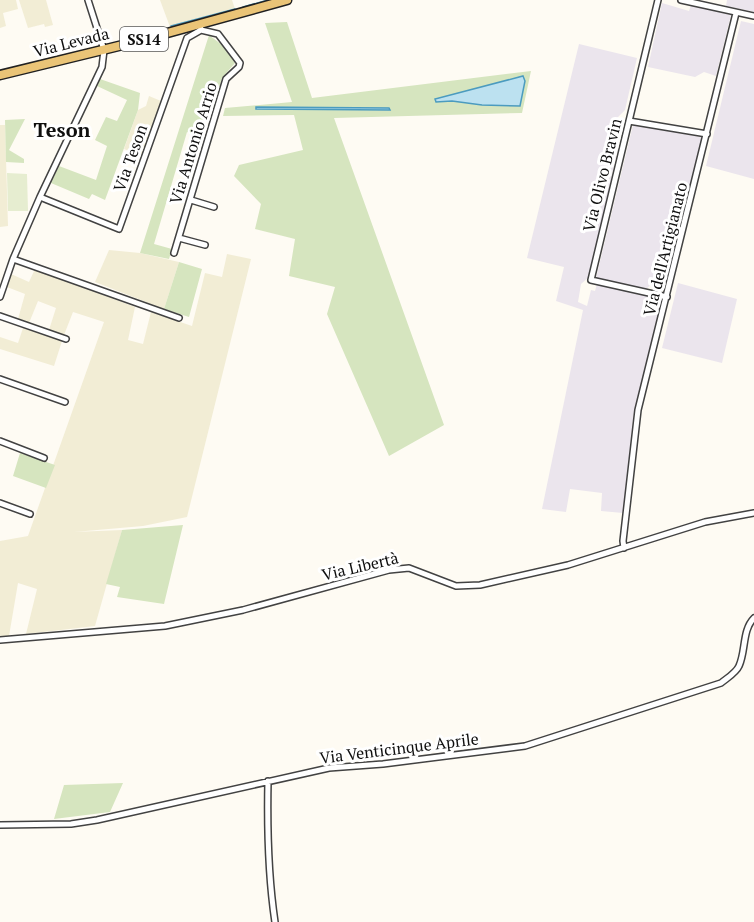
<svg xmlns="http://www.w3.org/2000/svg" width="754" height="922" viewBox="0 0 754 922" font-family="'PT Serif',serif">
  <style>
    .industrial { fill: #ebe5ed }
    .farmland { fill: #f2edd5 }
    .green { fill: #d6e5bf }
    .pitch { fill: #e6edd0 }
    .water { fill: #bce1f0; stroke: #4b9bbf; stroke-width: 1.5 }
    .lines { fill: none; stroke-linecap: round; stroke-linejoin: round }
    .stream { stroke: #4b9bbf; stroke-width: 1.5 }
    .minor-casing { stroke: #424242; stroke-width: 8 }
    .primary-casing { stroke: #202020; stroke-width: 11 }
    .minor { stroke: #fff; stroke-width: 5 }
    .primary { stroke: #eac477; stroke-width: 8 }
    .labels { text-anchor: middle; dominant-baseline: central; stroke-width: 6; stroke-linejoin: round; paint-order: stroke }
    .shield { fill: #fff; stroke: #575757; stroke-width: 1.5 }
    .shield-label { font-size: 15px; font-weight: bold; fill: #0f0f0f }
    .street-label { font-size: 16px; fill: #0f0f0f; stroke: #fff }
    .quarter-label { font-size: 20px; font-weight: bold; fill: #0f0f0f; stroke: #fff }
  </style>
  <rect width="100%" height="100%" fill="#fefbf3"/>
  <!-- industrial -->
  <path class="industrial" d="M727 0H754V12L726 6Z
    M662 3 689 11 691 5 731 15 716 76 704 72 695 77 648 67Z
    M741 21 754 24V179L706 166Z
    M579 44 637 58 625 110 616 119 610 145 618 147 590 276 581 284 578 302 587 306 591 290 595 291 597 284 663 298 634 411 623 513 601 511 602 493 570 489 566 512 542 509 583 310 556 301 564 267 527 258Z
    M633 125 702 137 666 285 653 283 646 289 596 278Z
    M678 283 737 299 722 363 662 348Z"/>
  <!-- farmland -->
  <path class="farmland" d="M0 0H16L18 9 3 13 6 26 0 28Z
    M19 0H46L53 25 45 27 44 24 28 28Z
    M160 0H232L235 9 170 27Z
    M149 96 161 101 142 156 124 149 138 110 146 106Z
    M0 125H5L8 226 0 227Z
    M109 250 140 253 179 262 164 309 95 282Z
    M227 254 251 259 187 517 143 526 74 532 122 530 95 626 26 634 37 589 18 583 9 636H0V541L28 536 104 322 73 312 64 335 49 330 56 308 38 301 29 323 18 319 25 294 7 287 11 274 29 282 35 269 135 307 128 340 143 344 151 312 192 326 205 273 222 277Z
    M23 328 62 341 54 366 0 349V337L18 343Z"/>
  <!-- green -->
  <path class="green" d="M287 22 312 98 531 71 522 113 334 118 444 425 389 456 327 314 335 287 289 276 295 239 255 229 261 204 234 176 239 165 303 150 294 115 223 116 225 108 292 102 265 23Z
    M209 35 222 45 235 63 222 78 213 109H210L201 137 187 132 154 244 172 249 169 259 140 253Z
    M100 79 140 93 138 110 105 200 92 194 89 199 51 183 59 166 96 180 107 146 95 140 106 117 117 121 127 100 97 86Z
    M25 119 9 150 24 159V163L6 162 5 120Z
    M179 262 202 269 189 317 164 309Z
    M20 453 55 465 46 488 13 476Z
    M183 525 164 604 117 597 120 587 106 584 122 530Z
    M123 783 110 812 54 819 64 785Z"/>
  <!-- pitch -->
  <path class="pitch" d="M7 173 27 174 28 211H8Z"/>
  <!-- water -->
  <path class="water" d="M523 76 525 81 520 106 482 105 452 101 436 102 435 99Z
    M256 107 389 108 390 110 256 109Z"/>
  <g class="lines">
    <!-- stream -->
    <path class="stream" d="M243 7 268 0
      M171 26 235 9"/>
    <defs>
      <path id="minor" d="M658 0 591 280 667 297
        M681 0 754 16
        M629 121 707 134
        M40 197 119 229 187 38 201 30 200 24
        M191 200 214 207
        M179 238 205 245
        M174 253 226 79 239 67 240 63 218 34 201 30
        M13 259 179 318
        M0 297 13 259 40 197 102 67 104 50 88 0
        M0 316 66 339
        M0 379 65 402
        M0 441 44 458
        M0 503 30 514
        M624 548 623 541 638 410 736 13
        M0 640 165 626 243 610 389 570 409 568 456 586 480 585 568 565 705 522 754 513
        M268 781C267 829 268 875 275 922
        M0 825 71 824 97 820 329 768 383 764 525 746 721 683C727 678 736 673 739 666 746 651 742 630 754 618"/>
      <path id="primary" d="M0 75 131 43 287 0"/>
    </defs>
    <!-- minor casing -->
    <use href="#minor" class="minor-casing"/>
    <!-- primary casing -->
    <use href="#primary" class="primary-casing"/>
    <!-- minor -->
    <use href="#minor" class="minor"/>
    <!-- primary -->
    <use href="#primary" class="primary"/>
  </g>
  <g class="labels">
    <!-- shield labels -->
    <rect class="shield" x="120" y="27" width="48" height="24" rx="4.5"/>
    <g class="shield-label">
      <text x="144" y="39">SS14</text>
    </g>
    <!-- street labels -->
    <g class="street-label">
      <text transform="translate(71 42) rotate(-14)">Via Levada</text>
      <text transform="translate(193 143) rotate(-73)">Via Antonio Arrio</text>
      <text transform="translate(130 158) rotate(-70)">Via Teson</text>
      <text transform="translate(602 175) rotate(-76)">Via Olivo Bravin</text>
      <text transform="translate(665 249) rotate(-76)">Via dell'Artigianato</text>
      <text transform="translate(360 566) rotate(-13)">Via Libertà</text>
      <text transform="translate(399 748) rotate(-7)">Via Venticinque Aprile</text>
    </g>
    <!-- quarter labels -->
    <g class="quarter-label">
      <text x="62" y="129">Teson</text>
    </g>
  </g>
</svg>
